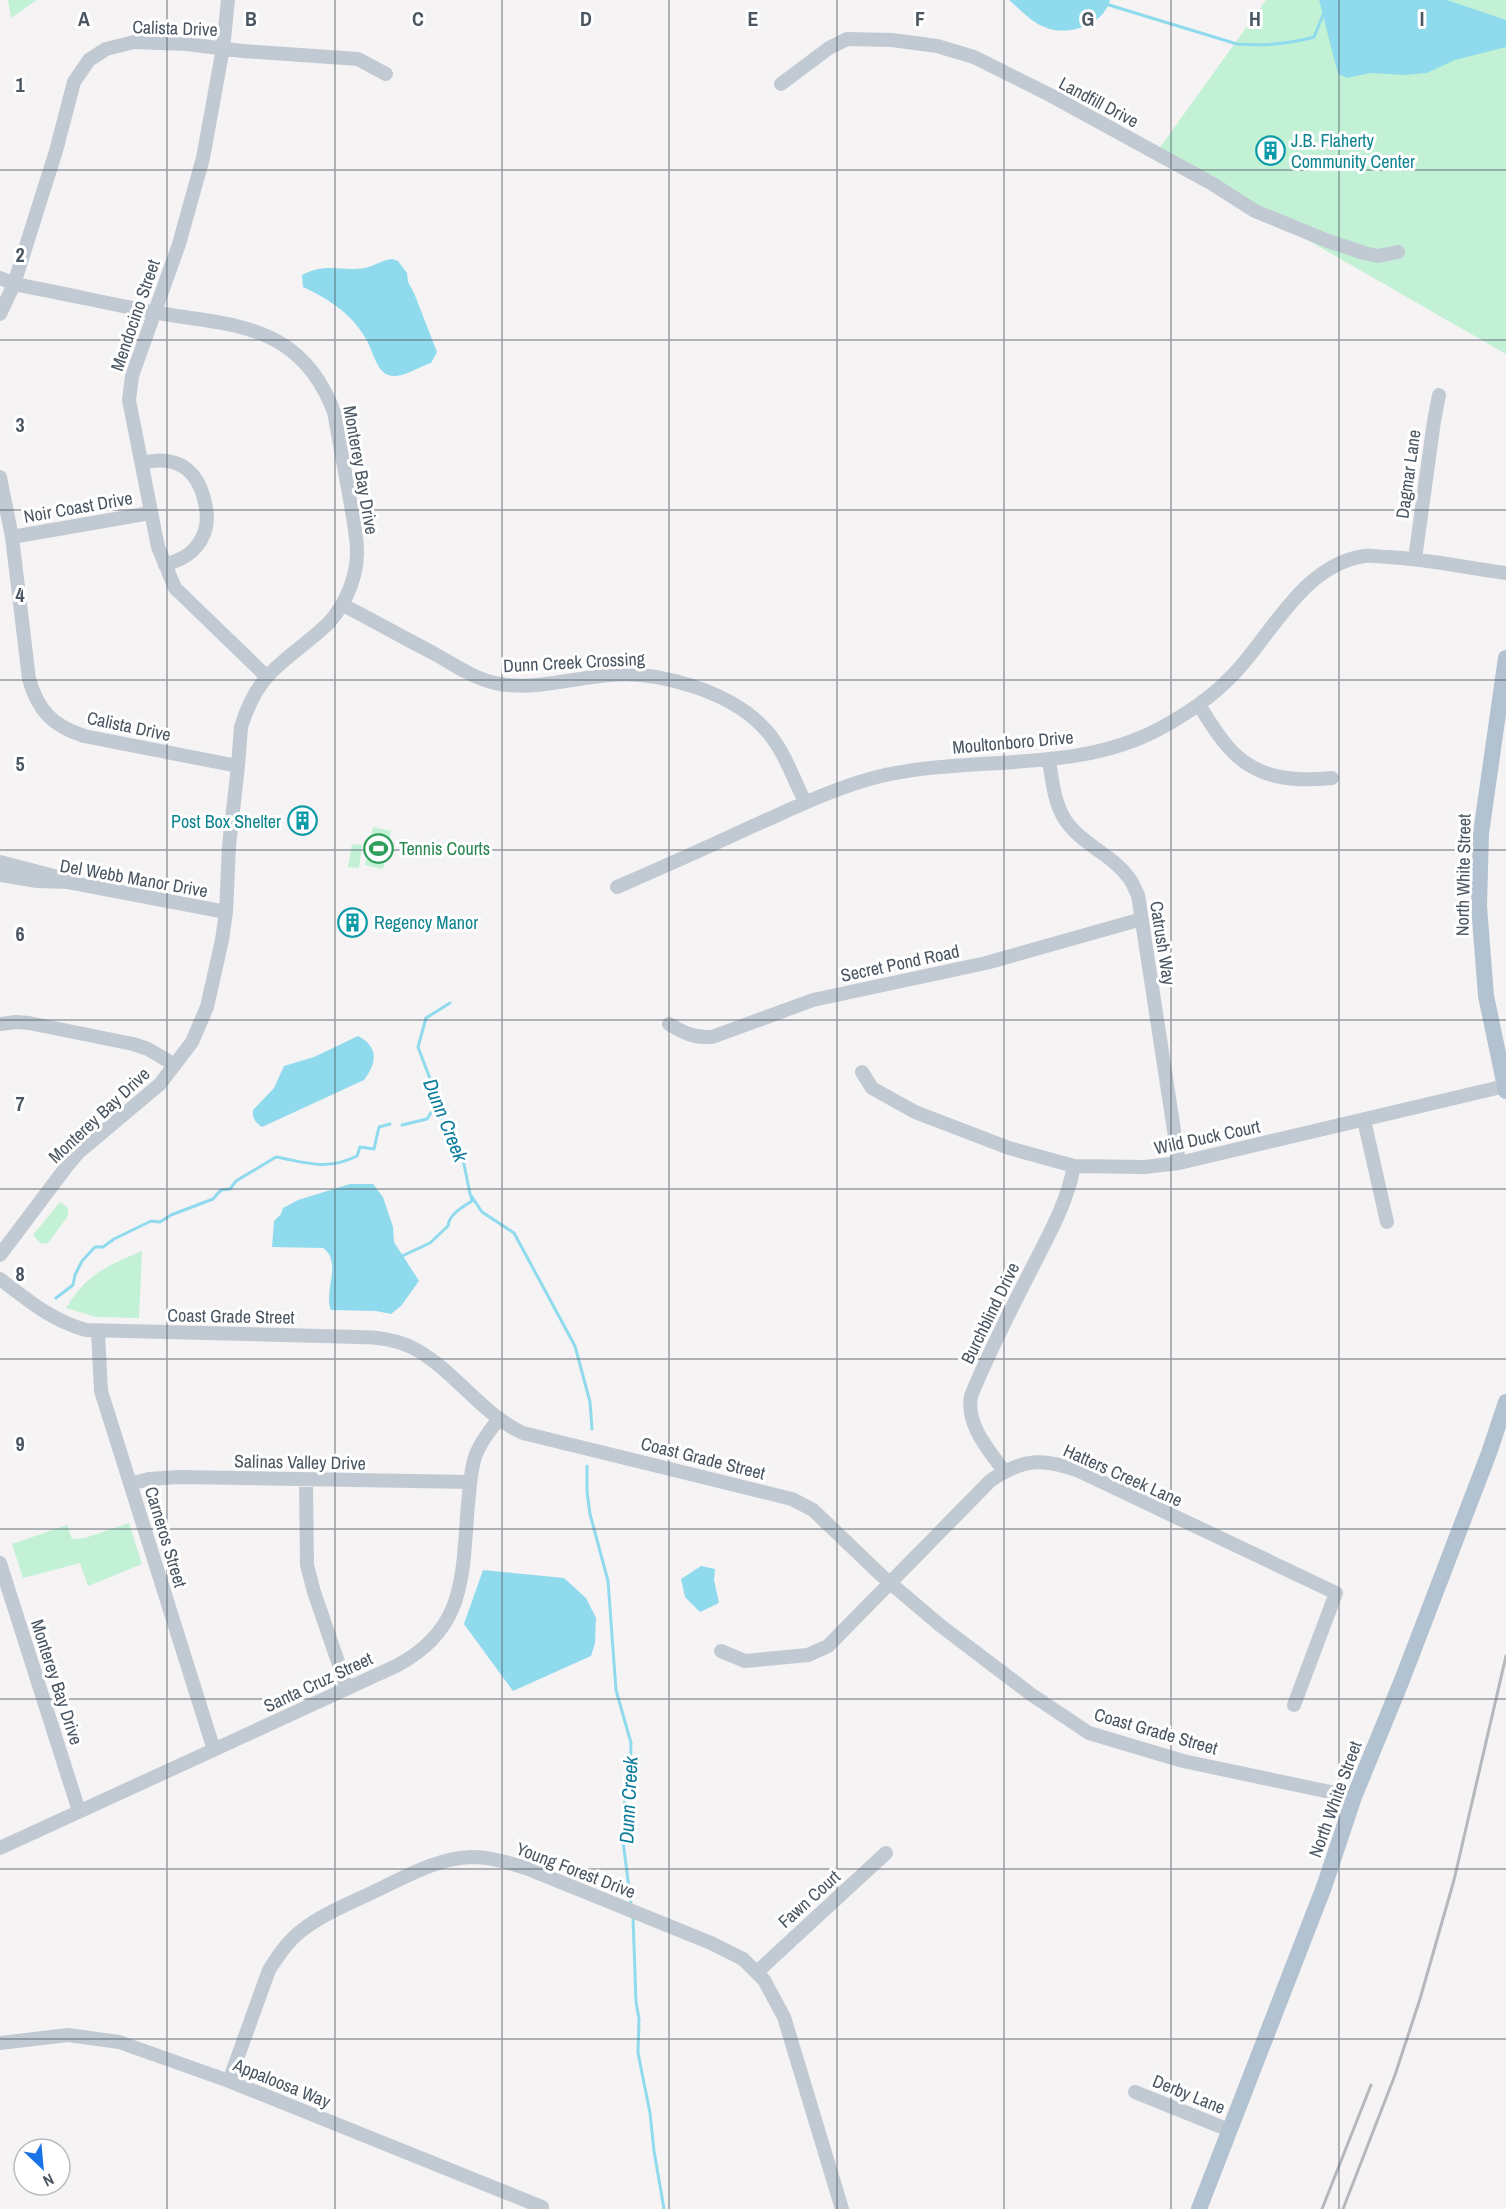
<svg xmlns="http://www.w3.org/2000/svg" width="1506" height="2209" viewBox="0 0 1506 2209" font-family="'Archivo Narrow',sans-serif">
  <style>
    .green { fill: #c3f1d5 }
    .water { fill: #90daee }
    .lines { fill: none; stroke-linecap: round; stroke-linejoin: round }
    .stream { stroke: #90daee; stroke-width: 3 }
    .minor { stroke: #c1cad2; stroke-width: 14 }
    .major { stroke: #b3c2d1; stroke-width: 16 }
    .rail { stroke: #b5b8bd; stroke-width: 3 }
    .grid { fill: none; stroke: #4a5661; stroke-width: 1.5; stroke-opacity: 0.55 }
    .labels { text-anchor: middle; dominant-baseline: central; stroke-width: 6; stroke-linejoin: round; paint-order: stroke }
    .street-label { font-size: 18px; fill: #4a5661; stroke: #fff }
    .culture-label { font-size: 18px; fill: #0d838f; stroke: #fff; text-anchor: start }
    .leisure-label { font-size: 18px; fill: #27864d; stroke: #fff; text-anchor: start }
    .water-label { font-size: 20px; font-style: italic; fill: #0c7c9b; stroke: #fff }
    .grid-label { font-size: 20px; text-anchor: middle; font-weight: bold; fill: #4a5661; stroke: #fff; stroke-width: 6; stroke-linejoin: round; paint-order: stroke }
  </style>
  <rect width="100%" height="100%" fill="#f5f3f3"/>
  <!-- green -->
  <path class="green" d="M8 0H37L11 18Z
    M1266 0H1506V354L1156 153Z
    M373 827 391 831 383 869 365 865Z
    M352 844 362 845 359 868 348 867Z
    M60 1202 68 1208V1216L48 1243 41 1244 33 1235Z
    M142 1251 139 1318 96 1317 66 1308C88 1273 105 1267 142 1251Z
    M129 1523 142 1564 88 1586 80 1563 23 1578 12 1544 67 1525 72 1539 85 1538Z"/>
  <!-- water -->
  <path class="water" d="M1009 0H1110C1104 25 1069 36 1047 28 1032 23 1021 10 1009 0Z
    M1319 0H1447L1506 20V47L1455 60 1427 73 1404 75 1370 73 1348 78 1338 74Z
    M392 259 398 261 407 273 408 282 414 293 437 352 431 363C420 366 408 375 396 376 377 378 374 352 366 339 352 314 329 299 303 287L302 275C328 262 340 272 365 268 374 266 382 260 392 259Z
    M358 1036C379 1047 377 1063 364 1080L262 1127C255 1122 252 1118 253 1110L274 1088 284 1066 314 1057Z
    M350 1184H373L383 1197 393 1227 394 1242 419 1281 401 1306 391 1314 376 1311 331 1310C323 1291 343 1262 323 1248L272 1247 274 1221 281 1214 283 1208 298 1200Z
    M701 1566 715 1569 714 1580 719 1603 700 1612 685 1597 681 1579Z
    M483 1570 564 1578 586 1598 596 1618 595 1643 591 1656 513 1691 464 1624Z"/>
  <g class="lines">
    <!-- stream -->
    <path class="stream" d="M1099 0 1109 5 1237 44C1262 46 1289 44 1314 37L1323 15
      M450 1003 426 1018 418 1047 435 1092 445 1128 462 1154 470 1194 482 1212 514 1233 575 1346 590 1402 592 1429
      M402 1125 427 1119 438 1102
      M402 1256 430 1243 448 1226C449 1214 463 1207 472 1201L471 1197
      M56 1298 73 1285 75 1275 82 1261 95 1247H103L114 1239 151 1221 160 1222 171 1215 213 1199 221 1190 230 1189 236 1181 276 1157C309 1163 326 1171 357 1156L360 1147 374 1149 379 1127 390 1124
      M587 1466V1492L590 1514 608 1581 616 1690 631 1743 630 1775 624 1806 623 1841 631 1904
      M633 1917 636 2002 639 2019 638 2053 650 2113 654 2151 664 2209"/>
    <!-- minor -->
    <path class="minor" d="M228 0 223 48 203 158 179 244 132 376 129 400 158 547 175 588 266 676
      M781 84 829 48 847 39 892 40 937 46 974 57 1050 95 1211 183 1255 211 1328 241 1364 253 1378 256 1398 252
      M0 278 14 284C62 293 110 304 158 313 198 320 247 322 282 344 307 360 324 385 334 412 339 439 344 467 349 494 352 513 357 533 357 553 357 580 342 613 321 630 281 665 258 672 241 727L238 766 229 846 226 912 222 940 207 1007 192 1042 160 1084 78 1153 67 1166 0 1255
      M0 314 14 284 56 151 74 82 89 60 106 49 134 42 187 44 242 51 358 59 386 74
      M142 463C176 454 198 469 205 503 209 519 207 534 196 547 188 557 176 561 165 565
      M0 477 12 537 29 679C38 711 53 726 84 736L238 766
      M12 537 150 513
      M1415 559 1434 421 1439 395
      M343 605C374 621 404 638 435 654 456 666 476 680 500 684 535 690 574 678 609 675 657 670 729 691 763 727 783 747 793 778 805 802
      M1199 705C1208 719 1217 735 1229 748 1256 779 1294 782 1332 778
      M1049 760C1052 780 1054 801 1064 818 1080 844 1112 854 1129 878 1133 883 1135 890 1138 895L1179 1163
      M0 862 58 877
      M0 875 37 881 68 882 226 912
      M617 887C663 867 708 847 753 826 794 808 834 788 877 777 970 754 1073 775 1159 729 1189 713 1219 692 1241 666 1276 626 1306 565 1364 556 1371 555 1381 557 1388 557 1428 559 1467 568 1506 573
      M0 1024 16 1022 29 1023 133 1044 148 1049 175 1065
      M669 1024C684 1033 694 1038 712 1037L813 1000 986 963 1142 919
      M862 1072 872 1088 915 1112 1009 1148 1074 1166 1145 1167 1179 1163 1505 1086
      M1364 1120 1387 1222
      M0 1279C28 1300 52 1321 86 1330L359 1337C377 1337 393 1339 409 1346 452 1366 479 1413 523 1433L792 1499 813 1510 882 1576 941 1626 1032 1695 1089 1733 1183 1761 1354 1797
      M98 1332 101 1391 214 1750
      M1004 1471C988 1449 966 1425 971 1396 988 1354 1009 1313 1030 1272 1047 1238 1067 1204 1074 1166
      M306 1481 307 1565 314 1592 347 1688
      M130 1484 149 1479 180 1477 470 1482
      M0 1563 79 1811
      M721 1651 745 1661 808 1655 828 1646 990 1481C1023 1458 1043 1458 1079 1471L1336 1593 1294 1705
      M0 1848 396 1666C467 1629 462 1575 468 1504 470 1488 470 1470 476 1454 481 1441 490 1430 498 1420
      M757 1972 886 1853
      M0 2043 68 2035 119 2042 229 2081 542 2207
      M229 2081 269 1970C278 1956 287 1942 301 1931 321 1915 346 1905 369 1894 402 1879 435 1858 472 1857 491 1857 509 1863 526 1868L711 1943 743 1959 764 1980 784 2017 842 2209
      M1135 2092 1229 2130"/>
    <!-- major -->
    <path class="major" d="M1506 658 1481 833 1479 906 1486 996 1506 1091
      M1199 2209 1324 1887 1354 1797 1402 1680 1489 1453 1506 1402"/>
    <!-- rail -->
    <path class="rail" d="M1322 2209 1371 2085
      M1343 2209 1395 2075 1420 1999 1454 1880 1506 1656"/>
  </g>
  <!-- grid -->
  <path class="grid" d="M167 0V2209M335 0V2209M502 0V2209M669 0V2209M837 0V2209M1004 0V2209M1171 0V2209M1339 0V2209M0 170H1506M0 340H1506M0 510H1506M0 680H1506M0 850H1506M0 1020H1506M0 1189H1506M0 1359H1506M0 1529H1506M0 1699H1506M0 1869H1506M0 2039H1506"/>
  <!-- icons -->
  <defs>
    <symbol id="building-ring" viewBox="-11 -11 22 22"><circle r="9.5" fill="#fff" stroke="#0f9aa8" stroke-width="1.5"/><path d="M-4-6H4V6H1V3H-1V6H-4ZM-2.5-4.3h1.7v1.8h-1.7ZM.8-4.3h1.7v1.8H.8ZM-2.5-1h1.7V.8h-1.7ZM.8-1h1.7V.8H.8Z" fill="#0f9aa8"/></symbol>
    <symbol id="stadium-ring" viewBox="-11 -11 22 22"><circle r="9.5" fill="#fff" stroke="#2e9e5b" stroke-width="1.5"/><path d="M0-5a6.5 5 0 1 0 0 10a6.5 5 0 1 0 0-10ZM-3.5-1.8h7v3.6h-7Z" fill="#2e9e5b"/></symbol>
  </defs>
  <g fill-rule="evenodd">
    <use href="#building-ring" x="1254" y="134" width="33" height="33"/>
    <use href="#building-ring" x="286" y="804" width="33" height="33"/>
    <use href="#stadium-ring" x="362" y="832" width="33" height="33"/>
    <use href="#building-ring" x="336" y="906" width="33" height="33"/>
  </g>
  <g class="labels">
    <!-- street labels -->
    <g class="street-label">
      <text transform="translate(175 28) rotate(2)">Calista Drive</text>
      <text transform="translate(1099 102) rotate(28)">Landfill Drive</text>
      <text transform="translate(135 315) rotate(-71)">Mendocino Street</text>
      <text transform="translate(361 470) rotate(80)">Monterey Bay Drive</text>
      <text transform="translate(1408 474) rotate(-82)">Dagmar Lane</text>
      <text transform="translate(78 507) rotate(-10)">Noir Coast Drive</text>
      <text transform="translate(574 662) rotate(-3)">Dunn Creek Crossing</text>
      <text transform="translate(129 726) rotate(12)">Calista Drive</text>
      <text transform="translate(1013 742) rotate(-5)">Moultonboro Drive</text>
      <text transform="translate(1463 875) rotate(-89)">North White Street</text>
      <text transform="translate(134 878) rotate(10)">Del Webb Manor Drive</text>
      <text transform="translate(1163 943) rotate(81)">Catrush Way</text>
      <text transform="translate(900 963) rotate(-12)">Secret Pond Road</text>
      <text transform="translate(99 1115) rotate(-43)">Monterey Bay Drive</text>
      <text transform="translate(1207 1137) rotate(-12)">Wild Duck Court</text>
      <text transform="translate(990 1313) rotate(-64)">Burchblind Drive</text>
      <text transform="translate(231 1316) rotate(1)">Coast Grade Street</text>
      <text transform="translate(703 1458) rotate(14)">Coast Grade Street</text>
      <text transform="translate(300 1462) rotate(1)">Salinas Valley Drive</text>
      <text transform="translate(1123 1475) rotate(24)">Hatters Creek Lane</text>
      <text transform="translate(166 1537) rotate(73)">Carneros Street</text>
      <text transform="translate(57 1682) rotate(72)">Monterey Bay Drive</text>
      <text transform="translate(318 1682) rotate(-25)">Santa Cruz Street</text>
      <text transform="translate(1156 1731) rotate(16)">Coast Grade Street</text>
      <text transform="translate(1335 1799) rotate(-70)">North White Street</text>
      <text transform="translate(576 1870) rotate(21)">Young Forest Drive</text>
      <text transform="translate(809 1899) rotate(-42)">Fawn Court</text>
      <text transform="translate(282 2083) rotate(22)">Appaloosa Way</text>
      <text transform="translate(1189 2094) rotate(22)">Derby Lane</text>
    </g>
    <!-- culture labels -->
    <g class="culture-label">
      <text x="1291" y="140">J.B. Flaherty<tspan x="1291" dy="21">Community Center</tspan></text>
      <text x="281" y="821" text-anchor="end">Post Box Shelter</text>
      <text x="374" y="922">Regency Manor</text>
    </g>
    <!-- leisure labels -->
    <g class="leisure-label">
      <text x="399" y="848">Tennis Courts</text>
    </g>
    <!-- water labels -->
    <g class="water-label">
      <text transform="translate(446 1120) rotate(68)">Dunn Creek</text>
      <text transform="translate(628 1800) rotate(-87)">Dunn Creek</text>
    </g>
  </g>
  <g class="grid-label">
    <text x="84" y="26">A</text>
    <text x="251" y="26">B</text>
    <text x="418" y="26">C</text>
    <text x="586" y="26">D</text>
    <text x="753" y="26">E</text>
    <text x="920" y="26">F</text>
    <text x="1088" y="26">G</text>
    <text x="1255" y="26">H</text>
    <text x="1422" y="26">I</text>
    <text x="20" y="92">1</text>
    <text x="20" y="262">2</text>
    <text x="20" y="432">3</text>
    <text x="20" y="602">4</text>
    <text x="20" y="771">5</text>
    <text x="20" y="941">6</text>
    <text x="20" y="1111">7</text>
    <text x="20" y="1281">8</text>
    <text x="20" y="1451">9</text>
  </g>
  <!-- north arrow -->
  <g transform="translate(42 2167) rotate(154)"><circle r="28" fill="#ffffff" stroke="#b7bbc0" stroke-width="1.5"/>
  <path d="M0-4.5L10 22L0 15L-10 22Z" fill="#1a73e8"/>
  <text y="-9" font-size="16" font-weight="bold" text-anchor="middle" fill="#4a5661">N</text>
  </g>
</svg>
